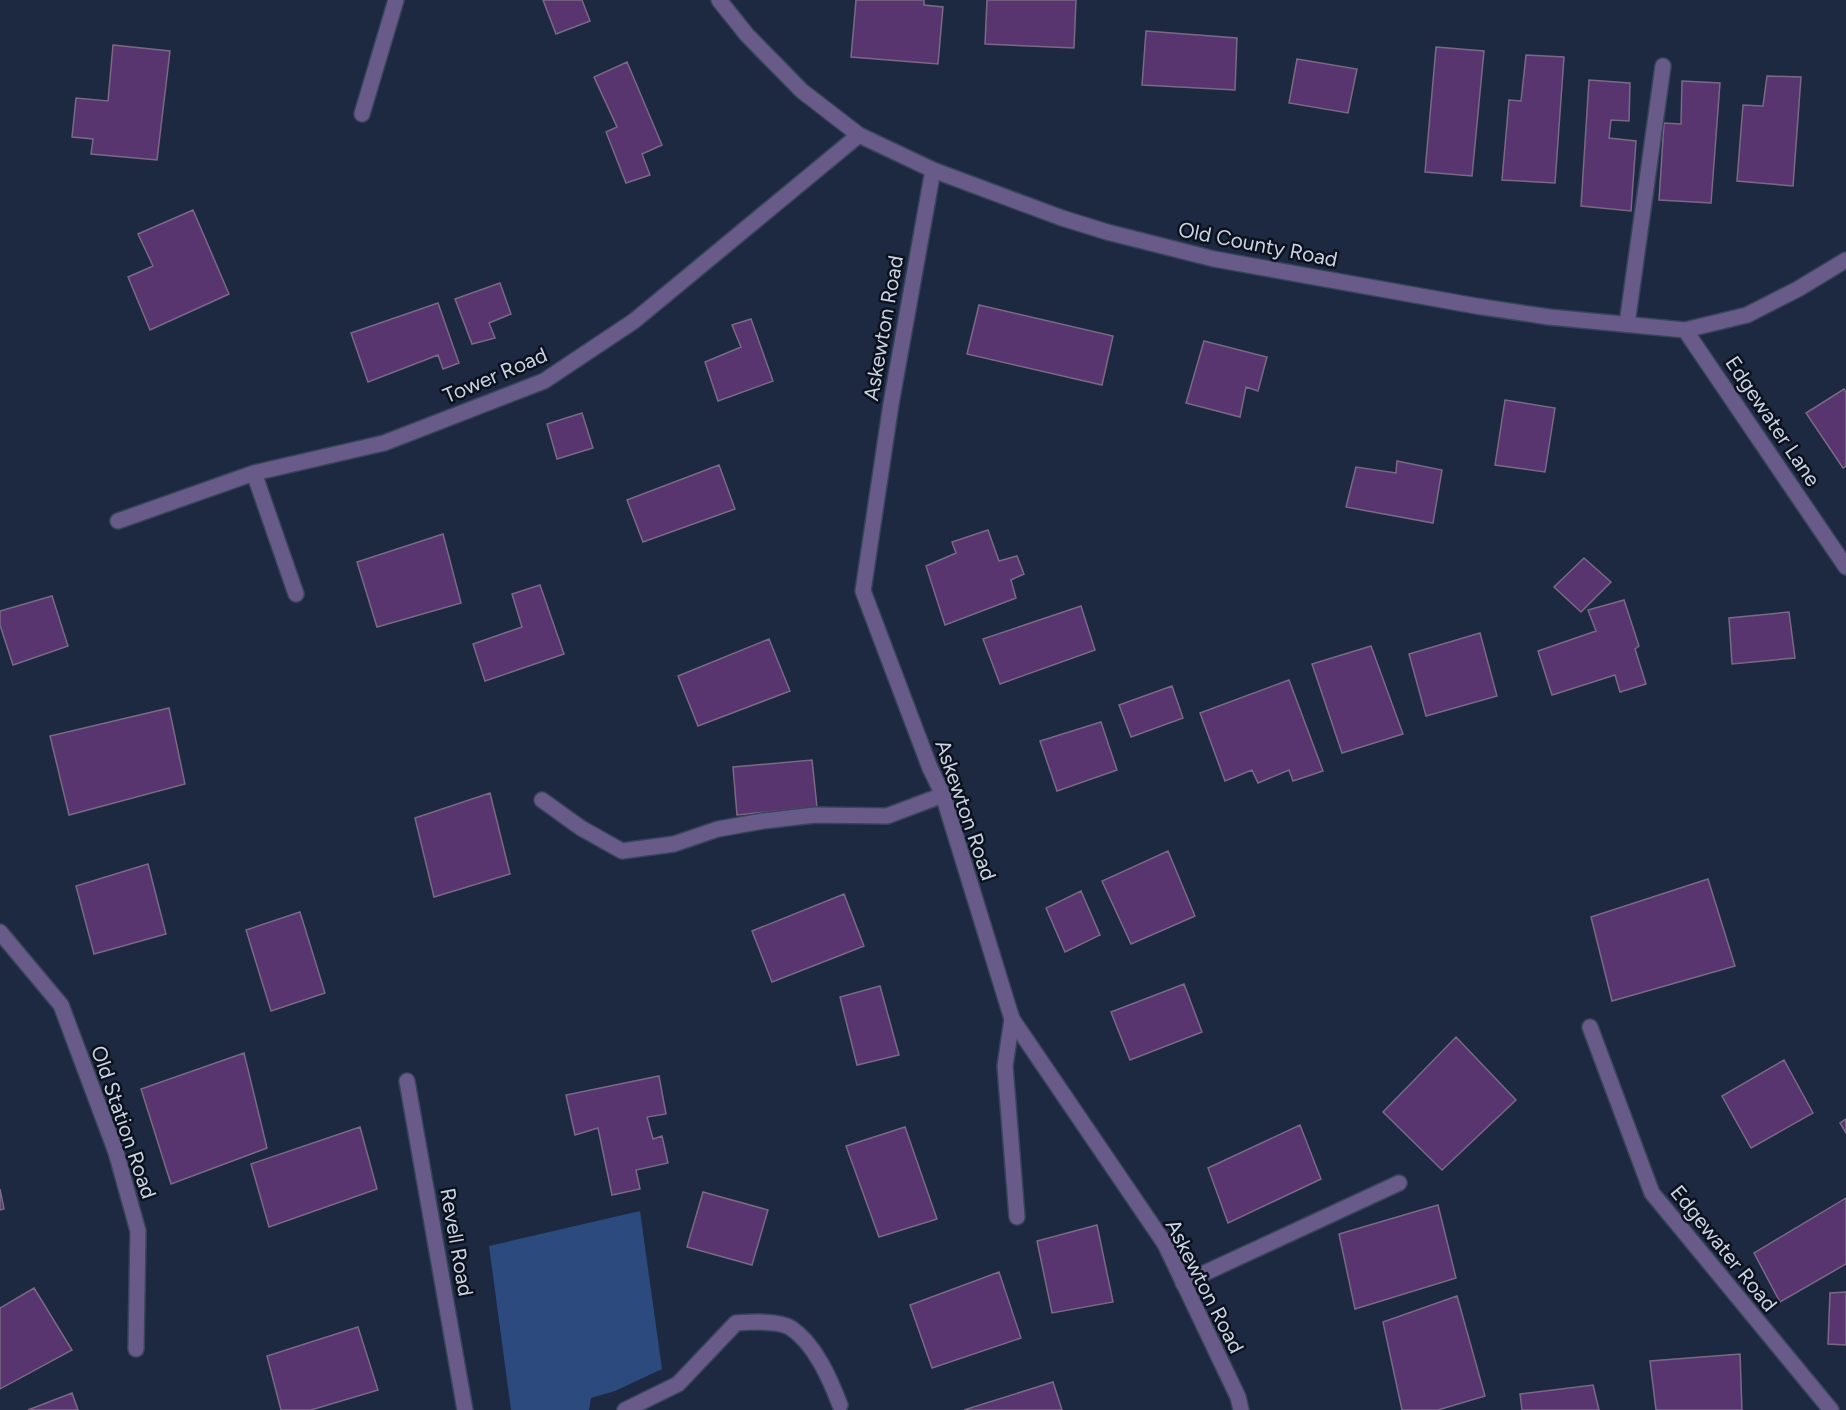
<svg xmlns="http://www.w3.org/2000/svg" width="1846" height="1410" viewBox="0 0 1846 1410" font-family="Figtree,sans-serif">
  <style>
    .green { fill: #2c4a7d }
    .building { fill: #59356f; stroke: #7a6985; stroke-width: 1.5 }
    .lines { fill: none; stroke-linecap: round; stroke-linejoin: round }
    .lane-casing { stroke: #38445b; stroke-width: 18 }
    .street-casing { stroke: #38445b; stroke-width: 18 }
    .lane { stroke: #695b89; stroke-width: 15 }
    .street { stroke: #695b89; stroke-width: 15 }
    .labels { text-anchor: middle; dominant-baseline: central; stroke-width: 5; stroke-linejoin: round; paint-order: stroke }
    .street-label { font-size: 21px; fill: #cad3e3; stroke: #0c121d }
  </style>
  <rect width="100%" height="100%" fill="#1c2941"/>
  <!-- green -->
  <path class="green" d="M640 1211 662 1369 615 1391 591 1398 589 1410H511L489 1246Z"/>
  <!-- building -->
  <path class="building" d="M543 0H582L590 21 556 34Z
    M856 0H924V5L943 7 938 64 851 57Z
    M987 0H1076L1074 48 985 44Z
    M1146 31 1237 38 1235 90 1142 85Z
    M113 45 170 51 157 160 91 154 93 139 72 137 76 98 108 101Z
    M1436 47 1484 51 1472 176 1425 172Z
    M1526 55 1564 57 1555 183 1502 180 1509 100 1521 101Z
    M1297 59 1357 69 1348 113 1289 103Z
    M627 62 662 145 642 154 650 175 626 183 606 132 617 127 594 77Z
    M1767 76 1801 77 1793 186 1737 181 1743 105 1763 106Z
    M1589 80 1630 83 1629 121 1611 120 1609 138 1636 141 1631 211 1581 206Z
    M1682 81 1720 83 1711 203 1659 200 1664 123 1681 124Z
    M193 210 229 294 150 330 128 277 153 266 138 234Z
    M500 283 511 314 489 323 495 338 472 344 455 299Z
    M438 303 459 363 443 369 438 355 368 382 351 333Z
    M979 305 1113 336 1102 385 967 354Z
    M751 319 773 381 718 401 705 362 741 347 732 325Z
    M1204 341 1267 357 1258 391 1246 387 1240 417 1186 403Z
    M1844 389 1846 392V466L1843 468 1806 413Z
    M1505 400 1555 408 1545 472 1495 465Z
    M582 413 593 448 557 459 547 424Z
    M1397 461 1442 470 1433 523 1346 507 1356 467 1396 473Z
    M719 465 735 509 643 542 627 500Z
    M988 530 999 561 1017 556 1024 574 1011 580 1016 598 945 625 926 566 956 553 952 542Z
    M443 534 461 603 377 627 357 562Z
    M1584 558 1611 582 1581 612 1554 587Z
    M540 585 564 654 485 681 473 644 522 627 512 594Z
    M52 596 68 646 13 665 0 625V611Z
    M1624 600 1639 646 1635 649 1646 684 1620 692 1615 675 1552 695 1538 651 1596 631 1588 610Z
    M1081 606 1095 650 1000 684 983 639Z
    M1789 612 1795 658 1732 664 1729 618Z
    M1480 633 1497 696 1426 716 1409 654Z
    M769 639 790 691 698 726 678 676Z
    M1371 646 1403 734 1342 753 1312 664Z
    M1289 680 1323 771 1293 781 1289 770 1258 783 1252 770 1225 781 1200 713Z
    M1172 686 1183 718 1131 737 1119 705Z
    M169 708 185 784 69 815 50 736Z
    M1101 722 1117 770 1057 791 1040 741Z
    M812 760 817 807 737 815 733 767Z
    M490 793 510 874 434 897 415 818Z
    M1168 851 1195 916 1131 944 1102 881Z
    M148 864 166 934 94 954 76 886Z
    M1708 879 1735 966 1612 1001 1591 917Z
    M1081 891 1100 935 1065 952 1046 908Z
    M844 894 864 946 772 982 752 931Z
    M300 912 325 993 271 1011 246 930Z
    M1184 984 1202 1032 1130 1060 1111 1012Z
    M880 986 899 1055 857 1065 840 997Z
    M1456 1037 1516 1100 1442 1170 1383 1112Z
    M244 1053 267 1148 171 1184 141 1089Z
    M1784 1060 1813 1113 1751 1148 1722 1096Z
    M659 1076 666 1114 647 1117 653 1139 662 1136 668 1163 636 1170 640 1189 612 1195 598 1128 575 1135 566 1095Z
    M1846 1119V1133L1840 1123Z
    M1300 1125 1321 1179 1228 1223 1208 1168Z
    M360 1127 377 1189 269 1227 251 1164Z
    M905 1127 937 1219 879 1237 846 1146Z
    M0 1189 4 1209 0 1210Z
    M703 1192 768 1210 752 1265 687 1247Z
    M1846 1198V1264L1780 1302 1754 1253Z
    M1438 1205 1456 1278 1355 1309 1339 1234Z
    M1097 1225 1113 1302 1052 1313 1037 1241Z
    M999 1272 1021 1338 932 1368 910 1305Z
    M34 1288 72 1350 0 1389V1308Z
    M1846 1292V1345L1828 1344 1830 1293Z
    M1457 1296 1485 1396 1438 1410H1402L1383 1322Z
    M358 1327 378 1390 311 1410H281L267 1356Z
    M1740 1354 1742 1410H1656L1650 1361Z
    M1053 1382 1062 1410H964Z
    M1593 1385 1599 1410H1522L1520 1394Z
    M72 1393 78 1410H28Z"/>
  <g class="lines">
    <defs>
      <path id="lane" d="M1627 324 1663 66
        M542 800 581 828 622 851 674 844 718 829 763 821 815 815 887 816 943 795
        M1012 1019 1005 1066 1017 1217
        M1183 1283 1399 1183
        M625 1410 678 1384 736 1323C750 1322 779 1320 791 1328 815 1344 830 1379 840 1405"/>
      <path id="street" d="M719 0 747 35 802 91 859 135 933 170 1062 218 1107 232 1214 259 1476 306 1549 317 1685 330 1747 315 1798 289 1846 260
        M362 114 396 0
        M933 170 891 404 863 591 930 768 943 795 1012 1019 1165 1244 1238 1397 1241 1410
        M1685 330 1846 567
        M254 473 296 594
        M118 521 254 473 384 443 544 381 634 321 859 135
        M0 932 61 1005 116 1152 138 1231 136 1349
        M1590 1027 1652 1193 1831 1410
        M407 1081 465 1410"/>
    </defs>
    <!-- lane casing -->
    <use href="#lane" class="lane-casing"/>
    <!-- street casing -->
    <use href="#street" class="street-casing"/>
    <!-- lane -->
    <use href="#lane" class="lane"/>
    <!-- street -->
    <use href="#street" class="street"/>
  </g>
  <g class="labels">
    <!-- street labels -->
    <g class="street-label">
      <text transform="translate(1258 244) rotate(11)">Old County Road</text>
      <text transform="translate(883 328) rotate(-80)">Askewton Road</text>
      <text transform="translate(495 375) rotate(-23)">Tower Road</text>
      <text transform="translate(1773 421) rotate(56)">Edgewater Lane</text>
      <text transform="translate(966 810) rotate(71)">Askewton Road</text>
      <text transform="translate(124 1122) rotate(71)">Old Station Road</text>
      <text transform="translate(457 1242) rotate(80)">Revell Road</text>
      <text transform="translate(1724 1248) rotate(51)">Edgewater Road</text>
      <text transform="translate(1205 1286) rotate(63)">Askewton Road</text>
    </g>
  </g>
</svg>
